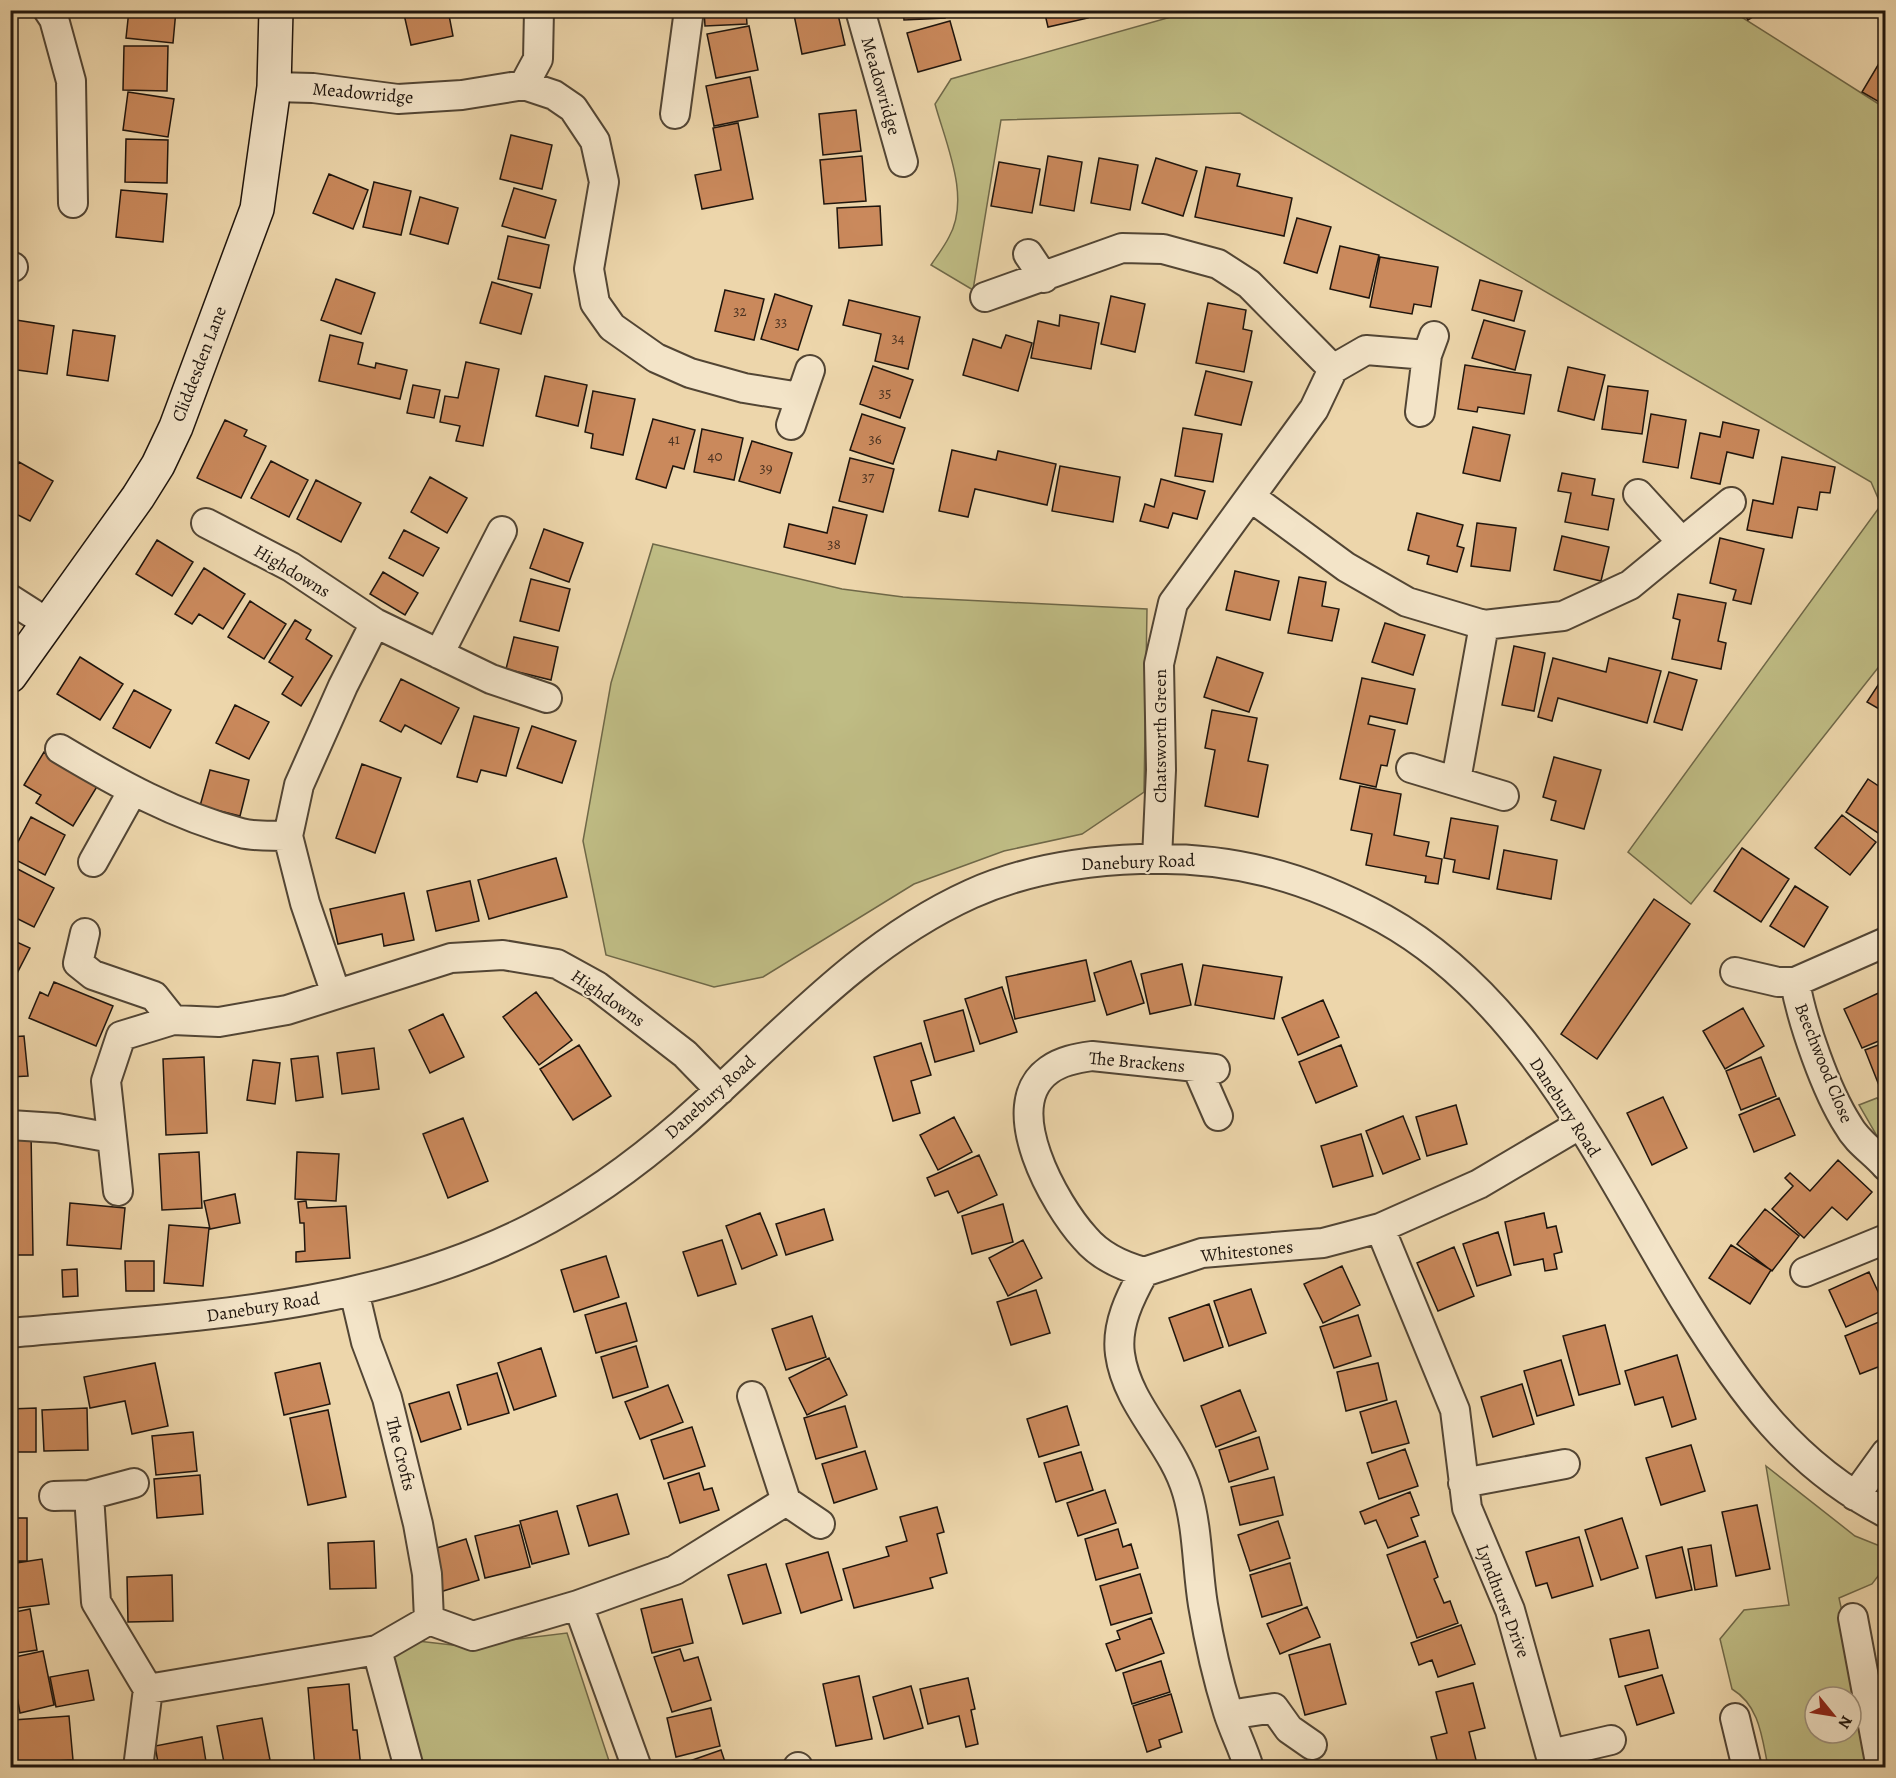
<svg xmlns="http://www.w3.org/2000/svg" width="1896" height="1778" viewBox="0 0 1896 1778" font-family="Alegreya,serif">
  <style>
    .green { fill: #bfbc84; stroke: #6f6848; stroke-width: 1.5; fill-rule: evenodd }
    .building { fill: #ca895c; stroke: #1f150d; stroke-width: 1.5 }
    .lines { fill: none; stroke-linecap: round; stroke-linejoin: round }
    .street-casing { stroke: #524534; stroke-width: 32 }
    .secondary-casing { stroke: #1f150d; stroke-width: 36 }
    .street { stroke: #f3e4c8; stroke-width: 28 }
    .secondary { stroke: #f3e4c8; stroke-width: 33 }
    .labels { text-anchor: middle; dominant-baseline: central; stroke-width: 4.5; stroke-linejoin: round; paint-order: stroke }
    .number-label { font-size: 15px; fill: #4a3221 }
    .street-label { font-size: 18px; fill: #1f150d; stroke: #f3e4c8 }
  </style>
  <rect width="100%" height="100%" fill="#edd6ab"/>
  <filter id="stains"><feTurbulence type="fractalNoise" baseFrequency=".00333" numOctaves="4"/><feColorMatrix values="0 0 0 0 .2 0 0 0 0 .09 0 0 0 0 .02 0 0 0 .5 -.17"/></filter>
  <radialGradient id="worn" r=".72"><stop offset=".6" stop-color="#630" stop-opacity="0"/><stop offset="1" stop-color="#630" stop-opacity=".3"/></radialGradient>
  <!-- green -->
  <path class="green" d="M1192 11H1732L1885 108V659L1691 904 1628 852 1881 505 1871 482 1240 113 1001 120 973 290 931 265C937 256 944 247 949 237 971 198 946 144 935 104L951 79Z
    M653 544 842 589 903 597 1147 609 1144 792 1082 834 1004 851 914 884 763 977 714 987 606 955 583 841 611 683Z
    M1877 1098 1885 1107V1150L1859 1105Z
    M1766 1466 1855 1536 1885 1548V1567L1872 1584 1839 1598 1876 1767H1768C1762 1738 1760 1706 1732 1689L1720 1639 1744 1610 1789 1605ZM1815 1697H1851V1733H1815Z
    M567 1633 611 1767H422L393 1657 409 1640 461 1646Z"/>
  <!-- building -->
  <path class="building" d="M129 10H176L173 43 126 38Z
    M403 10H448L453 36 411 45Z
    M704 10H746L747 24 705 26Z
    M793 10H837L845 45 802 54Z
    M903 10H944L945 18 904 20Z
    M1044 10H1086L1088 18 1048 27Z
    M1742 10H1764L1748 20Z
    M950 21 961 60 918 72 907 33Z
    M749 26 758 70 716 78 707 34Z
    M124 46H168L167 91 123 90Z
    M1881 60 1886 63V106L1862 92Z
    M750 77 758 117 714 126 706 86Z
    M128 92 174 99 168 137 123 130Z
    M856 110 861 151 823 155 819 114Z
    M738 123 753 199 702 209 695 175 721 170 713 128Z
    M511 135 552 145 542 189 500 179Z
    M126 139 168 140 167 183 125 182Z
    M862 156 866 201 824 204 820 160Z
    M1048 156 1082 162 1074 211 1040 205Z
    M1099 158 1138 165 1130 210 1091 203Z
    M1156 158 1197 171 1183 216 1142 203Z
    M999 162 1040 169 1032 213 991 206Z
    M1206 167 1240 174 1237 186 1292 198 1284 236 1195 217Z
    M329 174 368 190 353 229 313 213Z
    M374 182 411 191 401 235 363 227Z
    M514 188 556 200 545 238 502 226Z
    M121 190 167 194 163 242 116 237Z
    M420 197 458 208 448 244 410 234Z
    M880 206 882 245 839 248 837 208Z
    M1297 218 1331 227 1317 273 1284 263Z
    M508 236 549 245 540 288 498 279Z
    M1340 246 1379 255 1369 298 1330 289Z
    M1380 257 1438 267 1431 307 1414 304 1412 314 1370 307Z
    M336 279 375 293 361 334 321 320Z
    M1480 280 1522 291 1514 321 1472 310Z
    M492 282 532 294 521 334 480 323Z
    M725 290 764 299 754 340 715 331Z
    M775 294 812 306 798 350 761 339Z
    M1111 296 1145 304 1135 352 1101 344Z
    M849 300 920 317 908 369 875 361 881 334 843 325Z
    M1208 303 1246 310 1243 329 1252 331 1244 372 1196 363Z
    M1060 315 1099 323 1091 369 1031 358 1038 321 1059 326Z
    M16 320 54 326 47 374 10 369Z
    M1484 320 1525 331 1515 370 1472 358Z
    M73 330 115 336 108 381 67 375Z
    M330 335 363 343 358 364 375 368 376 363 407 370 400 399 319 381Z
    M1006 335 1032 343 1018 391 963 375 973 339 1001 348Z
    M466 362 499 369 483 446 456 441 460 426 440 422 445 396 458 398Z
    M1465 365 1531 375 1524 414 1478 407 1477 412 1458 409Z
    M873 366 913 380 900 418 860 404Z
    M1568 367 1605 375 1594 420 1558 411Z
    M1206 371 1252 382 1241 425 1195 415Z
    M545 376 587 385 578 426 536 416Z
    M413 385 440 390 434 418 407 413Z
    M1608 386 1648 391 1642 434 1602 429Z
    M593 391 635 399 623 455 591 448 593 434 585 432Z
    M862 414 905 428 893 464 850 450Z
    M1651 414 1686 420 1678 468 1643 462Z
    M653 419 695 430 684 469 673 466 666 488 636 479Z
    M225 420 247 430 244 436 266 446 241 498 197 478Z
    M1723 422 1759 430 1753 458 1727 452 1720 484 1691 478 1700 433 1720 437Z
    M1473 427 1510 435 1500 481 1463 473Z
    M1183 428 1222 434 1213 482 1175 476Z
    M702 429 743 438 734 480 694 472Z
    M752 441 792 453 780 493 739 481Z
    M952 450 996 460 998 451 1056 464 1047 505 975 489 968 517 939 511Z
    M1782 457 1835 467 1830 493 1820 492 1817 510 1798 507 1792 538 1747 530 1753 500 1773 504Z
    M850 458 894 469 883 512 839 501Z
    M271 461 308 480 289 517 251 498Z
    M19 462 53 481 30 521 10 511V478Z
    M1060 466 1120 477 1113 522 1052 511Z
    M1562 473 1595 479 1592 495 1614 499 1608 530 1565 522 1571 493 1558 491Z
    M430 477 467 498 447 533 411 512Z
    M1161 479 1205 491 1197 519 1173 513 1168 528 1140 521 1145 504 1154 507Z
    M316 480 361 503 341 542 297 519Z
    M833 507 867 515 855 564 784 547 789 524 827 533Z
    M1417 513 1463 525 1457 546 1464 548 1457 572 1427 564 1429 556 1408 550Z
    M1477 523 1516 528 1510 571 1471 566Z
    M544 529 583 543 569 582 530 568Z
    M404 530 439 548 423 576 389 558Z
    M1562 536 1609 547 1601 581 1554 570Z
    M1720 538 1764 549 1751 604 1733 600 1736 590 1710 583Z
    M157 540 193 562 172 596 136 574Z
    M204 568 245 594 223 629 199 614 192 624 175 614Z
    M1235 571 1279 581 1270 620 1226 610Z
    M383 572 418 593 405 615 370 594Z
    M1299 577 1326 582 1322 606 1339 609 1332 641 1288 633Z
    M531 579 570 589 559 631 520 621Z
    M1678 594 1726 603 1718 641 1726 643 1721 669 1672 659 1680 620 1673 618Z
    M250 601 286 624 264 659 228 637Z
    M295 620 311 630 306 639 332 656 301 706 282 694 293 677 269 662Z
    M1385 623 1425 635 1413 675 1372 662Z
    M514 637 558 647 551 680 506 669Z
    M1514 646 1545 653 1534 711 1502 705Z
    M80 657 123 684 100 720 57 694Z
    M1217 657 1263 673 1249 712 1204 697Z
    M1553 658 1606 672 1609 658 1661 671 1647 723 1558 698 1552 721 1538 717Z
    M1669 672 1697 680 1682 730 1654 722Z
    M1886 673V713L1867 702Z
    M1362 678 1415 689 1407 724 1370 716 1368 724 1395 730 1387 766 1381 765 1376 787 1340 779Z
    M401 679 459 708 441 744 405 725 401 732 380 721Z
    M134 690 171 710 150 748 113 728Z
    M235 705 269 722 249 759 216 743Z
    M1212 710 1257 718 1248 761 1268 765 1258 817 1205 806 1215 750 1205 748Z
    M474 716 519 728 506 776 481 770 477 782 457 777Z
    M532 726 576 741 562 783 517 768Z
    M44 752 98 785 73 826 36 803 41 795 24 785Z
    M1554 757 1601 770 1584 829 1551 820 1556 801 1543 797Z
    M362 764 401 778 375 853 336 838Z
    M210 770 249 780 240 816 200 806Z
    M1868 779 1886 791 1884 837 1846 812Z
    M1360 786 1401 794 1394 835 1429 842 1426 856 1442 859 1438 884 1425 882 1426 876 1366 865 1372 834 1351 830Z
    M1842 815 1876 842 1850 875 1815 848Z
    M31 817 65 835 45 875 10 857Z
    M1451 818 1498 826 1489 879 1453 872 1455 860 1444 858Z
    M1742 848 1789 879 1761 922 1714 891Z
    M1504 850 1557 860 1551 899 1497 889Z
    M556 858 567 897 489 919 478 880Z
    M10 865 54 888 34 927 10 915Z
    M470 881 479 921 436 931 427 891Z
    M1795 886 1828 907 1804 947 1770 926Z
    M404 893 414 940 384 946 382 934 338 944 330 909Z
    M1654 899 1690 924 1597 1059 1561 1034Z
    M10 939 30 948 13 981 10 980Z
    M1086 960 1095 1001 1015 1019 1006 977Z
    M1131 961 1144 1003 1107 1015 1094 973Z
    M1182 964 1191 1005 1150 1014 1141 974Z
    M1203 965 1282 977 1274 1019 1195 1005Z
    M54 982 113 1006 96 1046 29 1018 40 992 48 996Z
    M1002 987 1017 1032 980 1044 965 999Z
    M1885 990 1886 1038 1862 1048 1844 1009Z
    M536 992 572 1040 539 1065 503 1017Z
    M1323 1000 1339 1037 1298 1055 1282 1018Z
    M1743 1008 1764 1046 1725 1069 1703 1031Z
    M963 1010 974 1051 935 1062 924 1021Z
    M443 1014 464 1057 430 1073 409 1030Z
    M24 1036 28 1076 10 1077V1037Z
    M1886 1042V1097L1884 1098 1865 1050Z
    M921 1043 931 1075 911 1081 920 1113 893 1121 874 1057Z
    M579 1045 611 1096 573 1120 540 1069Z
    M1341 1045 1357 1086 1316 1103 1299 1062Z
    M374 1048 379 1089 342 1094 337 1053Z
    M318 1056 323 1097 296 1101 291 1059Z
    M204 1057 207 1133 166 1135 163 1059Z
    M1761 1057 1776 1096 1741 1110 1726 1071Z
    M253 1060 280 1063 275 1104 247 1100Z
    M1663 1097 1687 1148 1652 1165 1627 1113Z
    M1779 1098 1795 1135 1754 1152 1739 1115Z
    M1456 1105 1467 1144 1427 1156 1416 1117Z
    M1403 1116 1420 1159 1383 1174 1366 1131Z
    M954 1117 972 1152 938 1170 920 1135Z
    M463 1118 488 1181 448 1198 423 1134Z
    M10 1132H31L33 1255H10Z
    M1361 1134 1373 1176 1333 1187 1321 1146Z
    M199 1152 202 1208 162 1210 159 1154Z
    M297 1152 339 1154 336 1201 295 1199Z
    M979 1155 997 1195 958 1213 948 1191 935 1196 927 1178Z
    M1838 1160 1872 1192 1847 1220 1832 1207 1804 1238 1772 1209 1793 1186 1785 1178 1790 1173 1810 1191Z
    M235 1194 240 1223 210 1229 204 1201Z
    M306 1201 307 1208 346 1206 350 1258 296 1262V1252L305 1251 304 1223H300L298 1202Z
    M70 1203 125 1208 121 1249 67 1245Z
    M1003 1204 1013 1242 972 1254 962 1216Z
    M824 1209 833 1240 786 1255 776 1224Z
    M1765 1209 1799 1236 1772 1271 1737 1244Z
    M760 1213 777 1255 742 1269 726 1226Z
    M1544 1213 1547 1228 1556 1226 1562 1252 1554 1254 1557 1269 1545 1271 1543 1259 1514 1265 1505 1222Z
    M169 1225 209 1228 203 1286 164 1283Z
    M1498 1232 1511 1275 1477 1286 1463 1244Z
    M722 1240 736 1284 698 1296 683 1252Z
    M1023 1240 1042 1278 1008 1296 989 1258Z
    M1731 1245 1771 1270 1750 1304 1709 1278Z
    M1454 1247 1474 1296 1438 1311 1417 1263Z
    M606 1256 619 1297 574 1312 561 1270Z
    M125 1261H154V1291H126Z
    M1342 1266 1360 1305 1323 1323 1304 1284Z
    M77 1269 78 1296 63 1297 62 1270Z
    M1869 1272 1886 1309 1846 1327 1829 1290Z
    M1251 1289 1266 1333 1229 1346 1214 1301Z
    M1036 1290 1050 1333 1011 1345 997 1302Z
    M626 1303 637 1341 596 1353 585 1315Z
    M1209 1304 1223 1347 1184 1361 1169 1318Z
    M1358 1315 1371 1356 1334 1368 1320 1327Z
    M812 1316 826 1357 786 1370 772 1329Z
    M1886 1319V1382H1885L1878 1367 1860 1374 1845 1336Z
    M1605 1325 1620 1384 1579 1395 1563 1336Z
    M636 1346 648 1387 613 1398 601 1357Z
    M541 1348 556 1396 514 1410 498 1363Z
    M1677 1355 1696 1419 1672 1427 1663 1397 1635 1405 1625 1371Z
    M829 1358 847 1395 807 1415 789 1378Z
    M1561 1360 1574 1405 1537 1416 1524 1371Z
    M155 1363 168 1426 132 1434 125 1401 90 1408 84 1377Z
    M320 1363 330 1404 284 1415 275 1373Z
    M1378 1363 1387 1400 1346 1411 1337 1372Z
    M497 1373 509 1413 468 1425 457 1385Z
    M1522 1384 1534 1424 1493 1437 1481 1397Z
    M668 1385 683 1422 640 1439 625 1402Z
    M1240 1390 1256 1431 1216 1447 1201 1406Z
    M449 1392 461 1429 421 1442 409 1404Z
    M1396 1401 1409 1443 1372 1453 1360 1412Z
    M845 1406 857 1447 816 1459 804 1418Z
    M1067 1406 1079 1445 1039 1457 1027 1419Z
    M36 1408V1452H10V1409Z
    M87 1408 88 1450 44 1451 42 1410Z
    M328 1410 346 1497 308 1505 290 1418Z
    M692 1427 705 1466 664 1479 651 1440Z
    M193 1432 197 1471 156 1475 152 1436Z
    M1259 1437 1268 1469 1229 1482 1219 1450Z
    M1691 1445 1705 1491 1661 1505 1646 1458Z
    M1405 1449 1418 1486 1379 1499 1367 1463Z
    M865 1451 877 1489 834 1503 822 1464Z
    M1081 1452 1093 1490 1056 1502 1044 1463Z
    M699 1473 704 1490 712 1488 719 1510 680 1523 668 1483Z
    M200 1475 203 1514 157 1518 154 1479Z
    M1274 1477 1283 1515 1240 1525 1231 1487Z
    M1105 1490 1116 1523 1078 1536 1067 1503Z
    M1410 1492 1419 1515 1411 1518 1418 1536 1388 1548 1376 1520 1365 1524 1360 1512Z
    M617 1494 629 1534 589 1546 577 1506Z
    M1757 1505 1770 1569 1736 1576 1722 1512Z
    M937 1507 944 1532 937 1534 947 1573 930 1578 933 1588 854 1608 843 1569 889 1556 886 1547 907 1541 900 1517Z
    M557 1511 569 1554 532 1564 520 1521Z
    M10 1518H27V1561H10Z
    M1622 1518 1638 1568 1601 1580 1585 1530Z
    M1278 1521 1290 1558 1250 1571 1238 1535Z
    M519 1525 530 1567 485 1578 475 1536Z
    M1118 1529 1123 1547 1131 1544 1138 1568 1096 1580 1085 1539Z
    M1579 1537 1593 1586 1552 1598 1547 1583 1536 1586 1526 1552Z
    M466 1539 479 1580 440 1592 427 1551Z
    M374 1541 376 1588 330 1589 328 1543Z
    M1425 1541 1438 1577 1434 1579 1444 1603 1450 1601 1458 1623 1417 1638 1387 1555Z
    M1711 1545 1717 1586 1695 1590 1688 1549Z
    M1682 1547 1692 1590 1656 1598 1646 1556Z
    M828 1552 842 1600 801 1613 786 1564Z
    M42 1559 49 1604 10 1609V1564Z
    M1290 1563 1302 1605 1262 1617 1250 1575Z
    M766 1564 781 1613 743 1624 728 1575Z
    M1140 1574 1152 1613 1111 1625 1100 1586Z
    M172 1575 173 1621 128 1622 127 1577Z
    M682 1599 693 1643 652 1653 641 1609Z
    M1307 1607 1320 1637 1280 1654 1267 1624Z
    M30 1609 37 1650 10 1654V1613Z
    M1151 1618 1164 1653 1116 1671 1106 1644 1120 1639 1117 1631Z
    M1461 1625 1475 1664 1438 1677 1432 1660 1419 1665 1411 1643Z
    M1649 1630 1658 1668 1619 1677 1610 1639Z
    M1330 1644 1346 1704 1305 1715 1289 1655Z
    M680 1649 684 1661 698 1657 711 1700 672 1712 654 1657Z
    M43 1651 54 1705 20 1713 10 1658Z
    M1161 1661 1170 1692 1132 1704 1123 1673Z
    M88 1670 94 1700 56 1707 50 1677Z
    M1662 1675 1674 1713 1637 1725 1625 1686Z
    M859 1676 872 1739 836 1746 823 1684Z
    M968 1678 975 1709 971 1710 978 1744 966 1747 959 1716 928 1724 920 1689Z
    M1473 1683 1485 1728 1469 1732 1478 1768H1439L1431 1737 1447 1733 1436 1692Z
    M349 1684 353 1730H357L361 1768H315L308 1688Z
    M911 1686 923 1728 884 1739 873 1697Z
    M1171 1694 1182 1732 1159 1740 1161 1747 1147 1752 1133 1706Z
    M711 1708 720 1746 676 1757 667 1718Z
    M69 1716 73 1760 15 1763 13 1720Z
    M262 1718 270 1760 225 1768 217 1726Z
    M202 1737 207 1768H159L155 1746Z
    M721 1750 727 1768H682L681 1764Z
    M1714 1762 1715 1768H1691Z"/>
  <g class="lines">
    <defs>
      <path id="street" d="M48 10 54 19 71 81 73 203
        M860 10 903 162
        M524 85 538 59 539 10
        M274 87 313 88 398 99 462 95 524 85 554 95 573 108 595 141 604 182 589 269 595 303 612 327 656 358 690 373 744 388 800 397
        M675 114 689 10
        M1028 254 1044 278
        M10 266 13 267
        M985 297 1122 248 1163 249 1218 264 1249 284 1333 369
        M1420 412 1427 355 1434 336
        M791 425 810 370
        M1638 494 1681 541
        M1252 498 1346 567 1407 602 1484 625 1563 616 1630 585 1731 502
        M206 523 291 567 375 623 491 679 547 698
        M10 599 46 622
        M439 654 502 531
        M60 749C117 783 176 816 241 833 256 837 273 835 288 836
        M1411 768 1504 796
        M1456 780 1484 625
        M1157 859 1161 770 1159 664 1173 603 1314 409 1333 369 1366 350 1427 355
        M93 862 132 792
        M85 933 78 963 93 975 154 996 173 1020
        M1735 972 1778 982H1795L1886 942
        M1795 982C1802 1022 1826 1091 1848 1125 1857 1142 1874 1152 1886 1166
        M336 994 305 903 288 836 299 785 343 686 375 623
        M1197 1068 1218 1116
        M10 1125 57 1128 112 1138
        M118 1191 106 1081 121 1036 173 1020 219 1022 287 1010 451 958 503 955 557 964 597 986 685 1054 720 1090
        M1380 1228 1455 1410 1467 1508 1510 1610 1554 1768
        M1144 1272C1122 1266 1100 1256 1085 1238 1055 1205 998 1106 1049 1070 1061 1061 1077 1058 1092 1056L1215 1069
        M1805 1272 1886 1239
        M354 1291 366 1342 387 1398 418 1524 427 1574 429 1620
        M10 1333C191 1316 364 1312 530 1229 585 1201 635 1165 682 1124 775 1043 856 946 971 894 1024 870 1082 861 1140 859 1230 856 1305 876 1384 919 1530 1000 1604 1170 1688 1306 1741 1392 1794 1466 1886 1513
        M752 1396 786 1501 820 1524
        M1463 1483 1565 1464
        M89 1495 96 1602 148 1689 138 1768
        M54 1496 89 1495 134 1483
        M1855 1496 1886 1453
        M578 1605 637 1768
        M1853 1618 1881 1768
        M377 1650 409 1768
        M148 1689 377 1650 429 1620 473 1636 578 1605 675 1570 786 1501
        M1229 1715 1274 1708 1289 1729 1312 1745
        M1735 1718 1747 1768
        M1551 1754 1611 1740
        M798 1767V1768
        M1249 1768C1243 1748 1234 1731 1228 1712 1217 1677 1209 1641 1203 1605 1197 1568 1198 1529 1187 1492 1173 1443 1127 1406 1120 1354 1116 1325 1130 1297 1144 1272L1202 1253 1323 1243 1380 1228 1479 1184 1579 1125"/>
      <path id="secondary" d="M10 676 138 497 158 465 176 427 257 209 274 87 276 10"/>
    </defs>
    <!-- street casing -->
    <use href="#street" class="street-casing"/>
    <!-- secondary casing -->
    <use href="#secondary" class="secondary-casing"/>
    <!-- street -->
    <use href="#street" class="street"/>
    <!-- secondary -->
    <use href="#secondary" class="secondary"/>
  </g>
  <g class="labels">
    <!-- number labels -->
    <g class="number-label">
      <text x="740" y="311">32</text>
      <text x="781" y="322">33</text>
      <text x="898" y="338">34</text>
      <text x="885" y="393">35</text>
      <text x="674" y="439">41</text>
      <text x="875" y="439">36</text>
      <text x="715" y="456">40</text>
      <text x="766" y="468">39</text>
      <text x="868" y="477">37</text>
      <text x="834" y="544">38</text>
    </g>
    <!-- street labels -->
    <g class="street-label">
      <text transform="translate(881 86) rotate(74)">Meadowridge</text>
      <text transform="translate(363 93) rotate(5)">Meadowridge</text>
      <text transform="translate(199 364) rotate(-69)">Cliddesden Lane</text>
      <text transform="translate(292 571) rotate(31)">Highdowns</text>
      <text transform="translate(1160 736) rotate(-90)">Chatsworth Green</text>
      <text transform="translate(1138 862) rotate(-2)">Danebury Road</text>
      <text transform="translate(608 998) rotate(35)">Highdowns</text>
      <text transform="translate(1137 1062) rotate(5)">The Brackens</text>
      <text transform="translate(1824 1063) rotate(68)">Beechwood Close</text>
      <text transform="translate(710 1097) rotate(-42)">Danebury Road</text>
      <text transform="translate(1565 1107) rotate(57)">Danebury Road</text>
      <text transform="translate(1247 1251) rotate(-6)">Whitestones</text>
      <text transform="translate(263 1307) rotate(-9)">Danebury Road</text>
      <text transform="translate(401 1454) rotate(76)">The Crofts</text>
      <text transform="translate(1503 1601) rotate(69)">Lyndhurst Drive</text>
    </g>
  </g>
  <!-- margin -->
  <rect width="1896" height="1778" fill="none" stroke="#edd6ab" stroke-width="36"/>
  <rect x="12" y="12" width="1872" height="1754" fill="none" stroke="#1f150d" stroke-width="3"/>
  <rect x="18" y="18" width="1860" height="1742" fill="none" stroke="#1f150d" stroke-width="1.5"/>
  <!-- north arrow -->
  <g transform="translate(1833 1715) rotate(120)"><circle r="28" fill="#f3e4c8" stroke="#9e917d" stroke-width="1.5"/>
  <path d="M0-4.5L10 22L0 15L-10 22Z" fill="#8f2418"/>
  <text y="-9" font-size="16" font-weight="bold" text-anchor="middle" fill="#1f150d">N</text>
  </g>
  <rect width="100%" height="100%" filter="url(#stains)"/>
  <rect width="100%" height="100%" fill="url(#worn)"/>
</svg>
